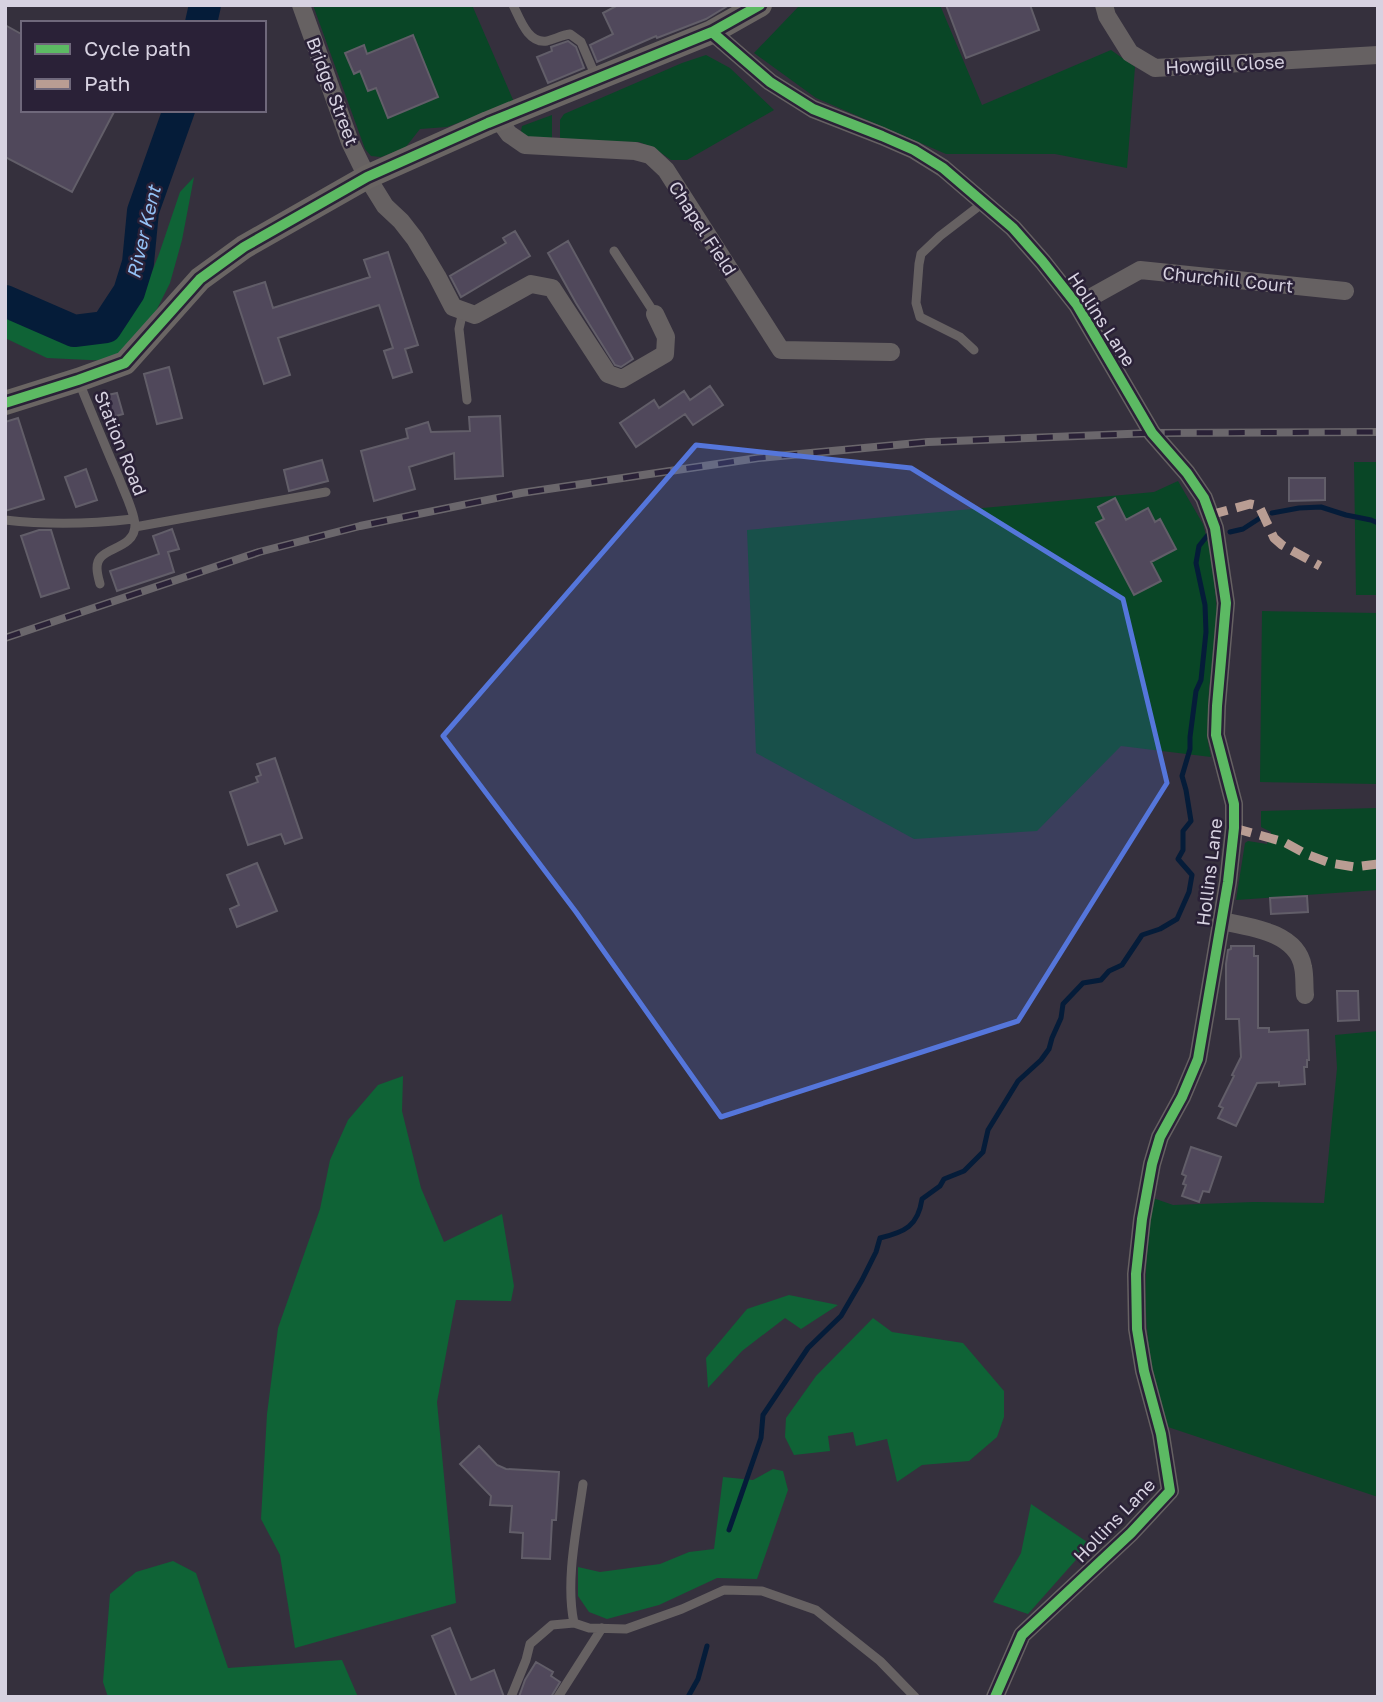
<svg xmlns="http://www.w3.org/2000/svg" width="1383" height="1702" viewBox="0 0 1383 1702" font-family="'Golos Text',sans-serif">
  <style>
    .green { fill: #094626 }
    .forest { fill: #0f6336 }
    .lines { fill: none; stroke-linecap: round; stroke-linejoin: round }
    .stream { stroke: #051c39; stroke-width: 5 }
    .river { stroke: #051c39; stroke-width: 32 }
    .building { fill: #50485b; stroke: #625e69; stroke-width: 2 }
    .lane { stroke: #666162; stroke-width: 9 }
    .street { stroke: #666162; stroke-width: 18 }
    .secondary { stroke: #6a6563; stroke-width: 24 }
    .rail-casing { stroke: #6b676c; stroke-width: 8 }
    .rail { stroke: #2a2137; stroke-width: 5; stroke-dasharray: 16; stroke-linecap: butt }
    .quiet { stroke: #b99d93; stroke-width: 9; stroke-dasharray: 18 9; stroke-linecap: butt }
    .cycleway-casing { stroke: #2a2137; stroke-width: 15 }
    .cycleway { stroke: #5cba63; stroke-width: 10 }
    .marked { fill: #5576db; fill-opacity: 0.2; stroke: #5576db; stroke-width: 5; stroke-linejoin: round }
    .labels { text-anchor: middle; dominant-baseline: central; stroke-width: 5; stroke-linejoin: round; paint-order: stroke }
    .street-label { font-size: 18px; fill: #d7d2e1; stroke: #2a2137 }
    .water-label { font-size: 19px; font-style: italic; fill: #94c2f6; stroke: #2a2137 }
  </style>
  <rect width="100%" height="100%" fill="#35303d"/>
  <!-- green -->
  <path class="green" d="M313 5H472L514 102 447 127 420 129 405 148 381 157 371 156 365 149Z
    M800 5H940L982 105 1111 50 1135 67 1127 168 1055 154H946L816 98 754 53Z
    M706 55 730 68 774 110 687 160H671L654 148 639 142 560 141V120L564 114 682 63Z
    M552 115V138C541 138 527 142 521 131L522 126Z
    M1354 462H1378V595H1356Z
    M1178 481 1203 524 1212 558 1218 623 1209 688 1207 737 1211 757 1121 746 1037 831 914 839 756 753 747 530 1154 492Z
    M1262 611 1378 613V784L1260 782Z
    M1378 808V890L1236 900 1245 843 1248 841 1267 844 1271 832 1261 827V811Z
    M1378 1031V1497L1168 1427C1161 1403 1153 1379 1150 1354 1142 1302 1146 1249 1153 1198L1173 1205 1254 1202 1324 1203 1337 1068 1335 1035Z"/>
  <!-- forest -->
  <path class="forest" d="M194 177 182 240 170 283 151 321 111 361 47 358 5 338V312L26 326 89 344 105 336 141 299 159 254 180 192Z
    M403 1076 402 1111 421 1188 444 1242 502 1214 514 1286 511 1301 456 1300 437 1402 456 1603 295 1648 280 1555 261 1519 267 1414 278 1328 320 1209 330 1160 348 1120 378 1085Z
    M789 1295 838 1305 801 1329 785 1318 742 1351 708 1388 706 1358 747 1309Z
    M873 1318 892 1332 963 1343 1004 1391V1417L997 1437 969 1461 922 1465 897 1482 887 1439 856 1446 853 1432 828 1436 830 1451 794 1455 785 1437 786 1418 816 1376Z
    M773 1469 783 1471 788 1490 757 1579 717 1578 659 1605 607 1619 589 1612 578 1596V1567L600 1572 660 1564 689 1552 714 1549 723 1477 753 1480Z
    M1031 1504 1090 1544 1028 1614 993 1602 1021 1553Z
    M173 1561 196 1573 228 1668 342 1660 358 1697H108L103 1682 110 1594 136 1572Z"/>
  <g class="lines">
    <!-- stream -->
    <path class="stream" d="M1272 513 1299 508 1321 507 1346 515 1371 520 1378 523
      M1230 532 1243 529 1260 518
      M729 1530 761 1438 763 1415 808 1348 841 1316 862 1280 876 1252 880 1238C905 1232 918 1226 922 1199L940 1186 944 1179 964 1171 983 1152 988 1130 1018 1081 1041 1060 1049 1049 1052 1038 1061 1018 1063 1004 1083 983 1101 980 1109 971 1122 965 1142 935 1160 929 1177 919 1189 892 1192 875 1178 859 1183 850V831L1191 821 1186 790 1182 776 1190 749V737L1196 691 1201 680 1206 632 1205 605 1196 563 1199 546 1207 536
      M688 1697 698 1679 707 1646"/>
    <!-- river -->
    <path class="river" d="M201 23 205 5
      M5 301 74 331 106 327 129 292 138 263 143 211 179 110"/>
  </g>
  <!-- building -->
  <path class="building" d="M618 5H729L706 19 657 38 656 36 597 62 590 45 613 34 603 13Z
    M946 5H1030L1039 30 966 58Z
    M5 25 23 35V110H115L72 192 5 157Z
    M413 35 438 97 388 118 376 88 368 91 360 71 354 74 345 53 364 45 367 54Z
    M568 41 576 47 584 68 548 83 537 57 552 51 551 47Z
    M515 231 530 256 461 297 450 276 506 243 503 238Z
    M568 241 633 359 621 367 615 365 576 303 548 253Z
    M388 252 418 345 405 349 412 372 393 378 384 351 393 348 379 305 278 338 290 375 264 384 234 292 265 282 273 308 370 277 364 260Z
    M169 367 182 418 157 424 144 374Z
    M710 386 723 405 693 425 685 414 636 447 620 423 654 400 659 408 684 391 690 400Z
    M117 393 123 414 109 418 103 396Z
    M500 416 503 476 455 479 454 453 409 467 415 489 374 501 361 451 408 438 406 429 428 422 431 432 470 431 469 417Z
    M18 418 44 499 5 511V422Z
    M322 460 328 481 289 491 284 470Z
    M86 469 97 500 76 507 65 477Z
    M1289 478H1325V500L1289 501Z
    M1115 498 1126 520 1148 508 1155 522 1160 519 1176 549 1151 562 1161 581 1134 595 1096 523 1104 519 1098 507Z
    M172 529 179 549 168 552 174 572 117 591 110 571 159 554 153 536Z
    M39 530H51L69 588 41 597 21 536Z
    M275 758 302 838 285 844 281 834 248 845 230 792 258 782 256 777 261 775 257 764Z
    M257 863 277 911 237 927 230 909 239 905 227 875Z
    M1307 896 1308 912 1271 914 1270 898Z
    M1231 946H1254V956H1258V1028H1269V1032L1308 1030 1309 1060H1307V1067H1304L1305 1084 1279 1086V1082L1257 1083 1236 1126 1218 1118 1223 1108 1219 1106 1234 1076 1232 1075 1241 1057 1239 1019H1226V964L1228 950 1231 949Z
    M1337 991H1358L1359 1020 1338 1021Z
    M1191 1147 1221 1157 1209 1192 1203 1191 1199 1202 1182 1196 1186 1185 1183 1184 1186 1176 1182 1174Z
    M479 1446 497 1465 506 1469 559 1472 556 1520H552L550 1559 522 1558 523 1533 510 1532 512 1506 490 1505 491 1496 460 1464Z
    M450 1628 471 1680 494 1670 504 1697H457L432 1636Z
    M536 1662 553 1672 551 1676 560 1682 551 1697H519L525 1680Z"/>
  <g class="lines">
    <!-- lane -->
    <path class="lane" d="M513 5C520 19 528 44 547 41 555 39 562 35 570 34L581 42 596 77
      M614 251 655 314
      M463 311 459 329 467 400
      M974 350 960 337 920 317 916 303 919 264 921 254 940 236 983 203
      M79 382C92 414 105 446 119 478 124 492 134 510 135 525 135 546 110 547 101 557 94 564 98 576 100 584
      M5 520C48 525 91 524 133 519
      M135 527 326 492
      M583 1484C577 1528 565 1580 574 1623L589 1628 626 1629 682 1609 724 1590 762 1591 816 1610 880 1661 915 1697
      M511 1697 526 1660 530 1644 552 1625 574 1623
      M558 1697 602 1628"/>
    <!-- street -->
    <path class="street" d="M301 5 350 142 367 177 385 206 401 221 415 239 437 276 453 307 475 315 531 284 552 288 608 374 622 379 665 354 666 337 655 314
      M1104 5 1107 16 1130 53 1155 68 1378 55
      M712 32 770 82 813 109 882 136 914 150 943 168 1013 228 1043 262 1077 305 1152 433 1187 473 1204 498 1215 528 1226 603 1217 706 1216 735 1234 804V828L1228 882 1198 1059 1182 1097 1160 1137 1152 1164 1142 1219 1136 1274 1137 1329 1144 1371 1161 1434 1170 1491 1131 1533 1022 1635 995 1697
      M498 119 509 134 525 145 635 151 650 155 666 170 781 350 891 352
      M1077 305 1140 270 1345 291
      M1221 921C1250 927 1297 932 1303 967 1305 976 1304 986 1305 995"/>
    <!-- secondary -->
    <path class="secondary" d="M5 403 78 380 125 363 200 279 244 247 367 177 488 123 712 32 760 5"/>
    <defs>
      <path id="rail" d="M5 638 259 552 360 526 521 493 758 458 928 442 1152 433 1378 432"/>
    </defs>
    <!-- rail casing -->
    <use href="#rail" class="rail-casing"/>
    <!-- rail -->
    <use href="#rail" class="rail"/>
    <!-- quiet -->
    <path class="quiet" d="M1210 515 1250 504 1259 506 1274 538 1282 545 1320 566
      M1234 828 1284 842 1306 854 1330 863 1355 867 1378 864"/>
    <defs>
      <path id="cycleway" d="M712 32 770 82 813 109 882 136 914 150 943 168 1013 228 1043 262 1077 305 1152 433 1187 473 1204 498 1215 528 1226 603 1217 706 1216 735 1234 804V828L1228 882 1198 1059 1182 1097 1160 1137 1152 1164 1142 1219 1136 1274 1137 1329 1144 1371 1161 1434 1170 1491 1131 1533 1022 1635 995 1697
        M5 403 78 380 125 363 200 279 244 247 367 177 488 123 712 32 760 5"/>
    </defs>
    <!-- cycleway casing -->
    <use href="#cycleway" class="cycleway-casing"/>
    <!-- cycleway -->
    <use href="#cycleway" class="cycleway"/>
  </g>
  <!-- marked area -->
  <path class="marked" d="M696 445 911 468 1123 599 1167 783 1018 1021 721 1117 576 912 443 736Z"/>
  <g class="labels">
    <!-- street labels -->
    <g class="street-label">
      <text transform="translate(1225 64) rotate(-3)">Howgill Close</text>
      <text transform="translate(333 91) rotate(69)">Bridge Street</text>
      <text transform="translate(703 228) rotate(57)">Chapel Field</text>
      <text transform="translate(1228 279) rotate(6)">Churchill Court</text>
      <text transform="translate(1102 319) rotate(57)">Hollins Lane</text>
      <text transform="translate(121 443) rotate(68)">Station Road</text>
      <text transform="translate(1209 872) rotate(-83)">Hollins Lane</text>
      <text transform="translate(1114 1520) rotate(-46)">Hollins Lane</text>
    </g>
    <!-- water labels -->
    <g class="water-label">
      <text transform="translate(143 232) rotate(-77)">River Kent</text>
    </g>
  </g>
  <!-- border -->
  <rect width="1383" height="1702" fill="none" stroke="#d7d2e1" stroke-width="14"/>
  <!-- legend -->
  <rect x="21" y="21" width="245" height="91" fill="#2a2137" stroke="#6f687b" stroke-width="2"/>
  <rect x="35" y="44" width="35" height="10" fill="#5cba63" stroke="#6f687b" stroke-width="2"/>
  <text x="84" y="56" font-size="21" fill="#d7d2e1">Cycle path</text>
  <rect x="35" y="79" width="35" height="10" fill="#b99d93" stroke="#6f687b" stroke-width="2"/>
  <text x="84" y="91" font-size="21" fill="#d7d2e1">Path</text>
</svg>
